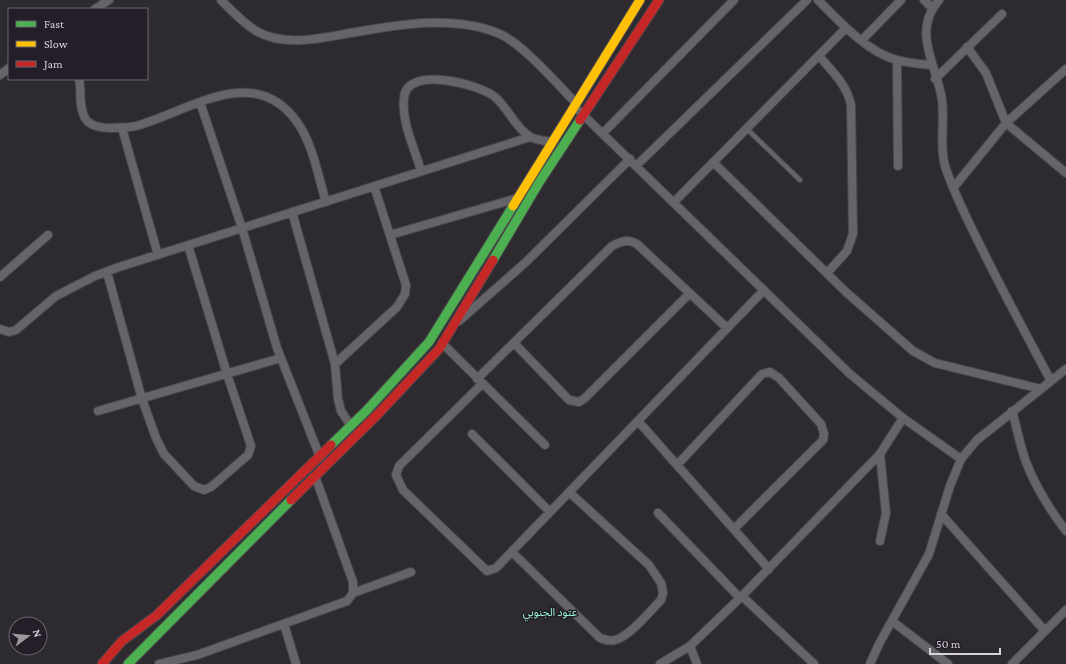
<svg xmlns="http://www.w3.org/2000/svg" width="1066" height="664" viewBox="0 0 1066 664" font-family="'Crimson Pro','Noto Sans Arabic',serif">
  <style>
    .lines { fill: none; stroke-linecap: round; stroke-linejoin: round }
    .lane-casing { stroke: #48464a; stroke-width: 6 }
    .street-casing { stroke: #48464a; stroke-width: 10 }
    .fast-casing { stroke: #48464a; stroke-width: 11 }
    .slow-casing { stroke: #48464a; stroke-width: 11 }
    .jam-casing { stroke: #48464a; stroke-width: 11 }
    .lane { stroke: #666468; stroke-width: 4 }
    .street { stroke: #666468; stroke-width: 8 }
    .fast { stroke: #4caf50; stroke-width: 9 }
    .slow { stroke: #ffc107; stroke-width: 9 }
    .jam { stroke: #c62828; stroke-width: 9 }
    .labels { text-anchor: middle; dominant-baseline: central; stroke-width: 3; stroke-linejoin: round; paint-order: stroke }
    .neighbourhood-label { font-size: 11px; fill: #96f2d0; stroke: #231e28 }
  </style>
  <rect width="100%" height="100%" fill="#2d2a30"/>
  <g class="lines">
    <defs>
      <path id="lane" d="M747 129 800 180"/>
      <path id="street" d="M221 0C232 11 245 25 258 32 286 47 321 38 350 33 398 25 454 14 500 34 524 45 557 84 576 103
        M818 0C839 21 868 53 897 60 908 63 920 64 931 65
        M924 0 932 8
        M939 0C911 32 937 65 942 100 945 122 939 145 945 166 954 194 968 221 981 247 1003 292 1027 336 1051 381
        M95 9 109 0
        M862 40 901 0
        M967 47 986 73 1006 123 1066 173
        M819 56C832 71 847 85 851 105L853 234 847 251 827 273
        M897 60 898 166
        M0 75 9 68
        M79 79C82 92 78 106 85 118 90 127 102 128 112 128 120 127 128 128 136 126 188 112 254 61 297 122 313 144 318 176 326 202
        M935 79 1002 14
        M200 102 242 228 277 348 320 457
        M574 106 850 374 903 418 961 459
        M122 128 158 255
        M603 133 734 0
        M713 162 846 292 913 351 935 363 1041 389
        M636 166 807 0
        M421 171C415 149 401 122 404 98 406 65 479 84 495 97 508 108 515 127 529 136 534 140 546 141 552 142
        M954 187 1006 123 1066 69
        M674 202 846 28
        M292 212 335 364 338 399 341 411 351 426
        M390 235 518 198
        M107 272 142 399 156 438 164 454 194 486 204 490 211 487 248 455 251 446 227 374 188 245
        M0 277 48 235
        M459 321 526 262 630 159
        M0 329 9 332 16 330 56 296 95 276 119 267 530 137
        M442 343 545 445
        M514 343 569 400 579 402 585 398 690 293
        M335 364 397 307 405 294 406 285 374 186
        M477 379 612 246C622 241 627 239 637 244L727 328
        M482 384 399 466 396 475 403 490 487 571 496 568 764 290
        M98 411 281 358
        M1012 411C1017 428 1020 446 1026 462 1036 488 1050 510 1066 531
        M638 421 769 569
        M472 434 550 512
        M677 465 762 374 770 372 779 378 821 424 824 434 823 440 734 529
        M658 513 740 598
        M941 514 1045 631
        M880 541 886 513 880 454
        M512 552 600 638C605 640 610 641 615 640 630 636 650 611 661 600L663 593 661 583 649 565 569 492
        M353 593 411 572
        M742 596 814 664
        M892 621 948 664
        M284 624 296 664
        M690 646 697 664
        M159 664 197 655 347 601 353 593V582L315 476
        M660 664 690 646 740 598 880 454 903 418
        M870 664 879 644 929 554 950 486 961 459 977 440 1066 369
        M1012 664 1066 610"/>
      <path id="fast" d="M493 260 540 181 580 120
        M331 445 367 410 429 342 513 206
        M128 664 291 500"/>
      <path id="slow" d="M513 206 640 0"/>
      <path id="jam" d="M580 120 659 0
        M291 500 378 414 439 349 493 260
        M102 664 122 641 157 615 331 445"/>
    </defs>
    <!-- lane casing -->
    <use href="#lane" class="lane-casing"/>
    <!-- street casing -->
    <use href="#street" class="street-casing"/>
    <!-- fast casing -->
    <use href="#fast" class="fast-casing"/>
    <!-- slow casing -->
    <use href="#slow" class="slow-casing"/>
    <!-- jam casing -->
    <use href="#jam" class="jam-casing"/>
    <!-- lane -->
    <use href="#lane" class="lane"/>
    <!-- street -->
    <use href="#street" class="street"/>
    <!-- fast -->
    <use href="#fast" class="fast"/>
    <!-- slow -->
    <use href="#slow" class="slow"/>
    <!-- jam -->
    <use href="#jam" class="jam"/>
  </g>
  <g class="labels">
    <!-- neighbourhood labels -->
    <g class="neighbourhood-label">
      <text x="550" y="612">عتود الجنوبي</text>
    </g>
  </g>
  <!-- legend -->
  <rect x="8" y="8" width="140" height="72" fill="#231e28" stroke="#6b666f"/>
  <rect x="16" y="21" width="20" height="6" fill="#4caf50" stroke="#6b666f"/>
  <text x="44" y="28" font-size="12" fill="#d6d3da">Fast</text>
  <rect x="16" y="41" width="20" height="6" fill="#ffc107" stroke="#6b666f"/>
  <text x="44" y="48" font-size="12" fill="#d6d3da">Slow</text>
  <rect x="16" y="61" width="20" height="6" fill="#c62828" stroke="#6b666f"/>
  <text x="44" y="68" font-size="12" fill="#d6d3da">Jam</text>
  <!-- north arrow -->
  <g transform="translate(28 636) rotate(74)"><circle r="19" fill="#231e28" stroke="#6b666f"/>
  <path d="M0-3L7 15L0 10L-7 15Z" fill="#9b989e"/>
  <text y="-6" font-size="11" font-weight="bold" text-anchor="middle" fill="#d6d3da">N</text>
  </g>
  <!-- scale -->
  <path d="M930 648v6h70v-6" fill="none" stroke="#d6d3da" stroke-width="2"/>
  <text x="936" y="648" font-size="12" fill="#d6d3da" stroke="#231e28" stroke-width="3" paint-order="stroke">50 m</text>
</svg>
